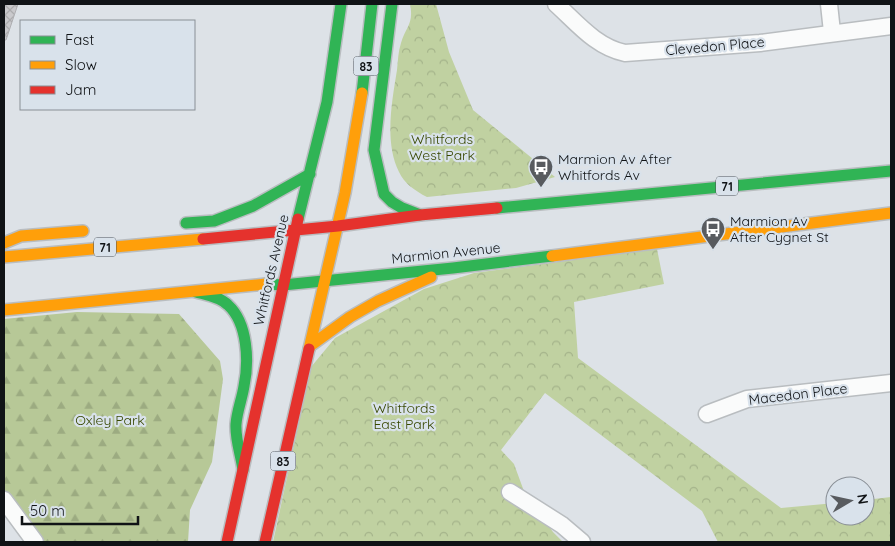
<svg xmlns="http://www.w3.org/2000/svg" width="895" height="546" viewBox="0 0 895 546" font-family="Quicksand,sans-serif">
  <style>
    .forest { fill: url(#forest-firs) }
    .park { fill: url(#park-crowns) }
    .building { fill: url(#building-cross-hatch); stroke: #afafb2 }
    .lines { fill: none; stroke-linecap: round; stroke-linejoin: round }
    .street-casing { stroke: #b9bdc0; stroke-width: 19 }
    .fast-casing { stroke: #b9bdc0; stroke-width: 14 }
    .slow-casing { stroke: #b9bdc0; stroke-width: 14 }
    .jam-casing { stroke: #b9bdc0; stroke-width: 14 }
    .street { stroke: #fafbfb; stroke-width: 16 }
    .fast { stroke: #30b455; stroke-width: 11 }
    .slow { stroke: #ff9f0a; stroke-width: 11 }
    .jam { stroke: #e5322d; stroke-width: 11 }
    .labels { text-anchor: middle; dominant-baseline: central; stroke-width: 4.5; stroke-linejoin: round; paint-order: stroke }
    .shield { fill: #d9e2eb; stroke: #4c5156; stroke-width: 1 }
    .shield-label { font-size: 12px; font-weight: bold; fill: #101316 }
    .street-label { font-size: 14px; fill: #101316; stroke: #d9e2eb }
    .park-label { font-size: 14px; fill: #384800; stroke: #d9e2eb }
    .poi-label { font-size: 14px; fill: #101316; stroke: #d9e2eb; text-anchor: start }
  </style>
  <defs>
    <pattern id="forest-firs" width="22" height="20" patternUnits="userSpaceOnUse" patternTransform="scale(1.25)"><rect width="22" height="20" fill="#b7c897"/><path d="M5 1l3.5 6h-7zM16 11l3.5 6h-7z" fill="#9cab81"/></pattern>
    <pattern id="park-crowns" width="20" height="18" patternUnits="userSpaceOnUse" patternTransform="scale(1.25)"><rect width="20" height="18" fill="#c0d1a1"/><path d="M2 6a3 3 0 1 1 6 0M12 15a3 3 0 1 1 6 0" fill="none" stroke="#a4b38a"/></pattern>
    <pattern id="building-cross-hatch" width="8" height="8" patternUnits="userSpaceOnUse" patternTransform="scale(1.25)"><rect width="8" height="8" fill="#c9c9cc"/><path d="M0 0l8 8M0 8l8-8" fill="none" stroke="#acacae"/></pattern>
  </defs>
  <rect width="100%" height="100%" fill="#dde2e7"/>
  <!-- forest -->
  <path class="forest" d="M77 312 179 314 220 361 223 379 212 462 190 510 188 542H42L4 497V319Z"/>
  <!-- park -->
  <path class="park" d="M410 4H436L449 52 473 110 555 177 516 188 427 197C415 191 404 183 399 172 384 142 392 101 397 70 398 61 398 52 401 43 406 26 414 24 410 4Z
    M657 249 664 284 574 302 578 358 781 508 835 503V516H865V500L891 497V542H718L702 511 545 393 501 450 514 464 525 494 553 532 563 542H273L311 367 335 338 424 289 474 273Z"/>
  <!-- building -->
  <path class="building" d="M4 4H18L6 40H4Z"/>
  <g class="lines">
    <defs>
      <path id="street" d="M556 4C577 23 596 47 625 53L760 43 891 26
        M829 4 832 32
        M707 414 747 399 891 383
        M510 492 562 525 582 542
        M4 500 35 542"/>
      <path id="fast" d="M392 4 374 150 384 194 392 202 402 208 420 215
        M362 93 372 4
        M497 208 891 171
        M298 219 327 102 341 4
        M186 223 214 221 253 206 310 174
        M266 284 283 285 453 268 552 256
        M196 292C207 295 220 297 228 305 248 323 249 362 244 386 242 399 237 411 236 424 235 439 241 455 243 470"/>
      <path id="slow" d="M4 243 21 236 83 231
        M552 256 891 213
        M4 257 203 239
        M4 310 266 284
        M310 346 350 317 378 301 431 277
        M309 349 345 193 362 93"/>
      <path id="jam" d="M203 239 338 226 420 215 497 208
        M227 542 298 219
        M265 542 309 349"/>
    </defs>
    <!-- street casing -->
    <use href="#street" class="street-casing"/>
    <!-- fast casing -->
    <use href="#fast" class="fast-casing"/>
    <!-- slow casing -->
    <use href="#slow" class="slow-casing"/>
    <!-- jam casing -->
    <use href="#jam" class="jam-casing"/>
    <!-- street -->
    <use href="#street" class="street"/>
    <!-- fast -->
    <use href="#fast" class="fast"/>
    <!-- slow -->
    <use href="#slow" class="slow"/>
    <!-- jam -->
    <use href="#jam" class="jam"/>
  </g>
  <!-- icons -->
  <defs>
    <symbol id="bus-pin" viewBox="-11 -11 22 30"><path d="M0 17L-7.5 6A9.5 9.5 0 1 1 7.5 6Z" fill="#585b5f" stroke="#d9e2eb"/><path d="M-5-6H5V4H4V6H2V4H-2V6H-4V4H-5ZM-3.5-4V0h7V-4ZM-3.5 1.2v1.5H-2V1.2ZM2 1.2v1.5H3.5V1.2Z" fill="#fff"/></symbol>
  </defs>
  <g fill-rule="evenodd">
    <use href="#bus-pin" x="527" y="153" width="28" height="38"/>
    <use href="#bus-pin" x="699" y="215" width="28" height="38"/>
  </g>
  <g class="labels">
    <!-- shield labels -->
    <g class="shield">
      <rect x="353.5" y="56.5" width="25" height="19" rx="4"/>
      <rect x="716" y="176.5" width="22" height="19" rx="4"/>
      <rect x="94" y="237.5" width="22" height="19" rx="4"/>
      <rect x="270.5" y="451.5" width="25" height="19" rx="4"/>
    </g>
    <g class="shield-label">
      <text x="366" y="66">83</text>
      <text x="727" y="186">71</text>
      <text x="105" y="247">71</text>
      <text x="283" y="461">83</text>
    </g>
    <!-- street labels -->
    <g class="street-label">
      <text transform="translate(715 46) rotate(-5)">Clevedon Place</text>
      <text transform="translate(446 253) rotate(-6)">Marmion Avenue</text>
      <text transform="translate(271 270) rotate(-77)">Whitfords Avenue</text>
      <text transform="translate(798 394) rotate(-7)">Macedon Place</text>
    </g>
    <!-- park labels -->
    <g class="park-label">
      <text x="442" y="139">Whitfords<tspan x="442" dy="16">West Park</tspan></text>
      <text x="404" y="408">Whitfords<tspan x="404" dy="16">East Park</tspan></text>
      <text x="110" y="420">Oxley Park</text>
    </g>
    <!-- poi labels -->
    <g class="poi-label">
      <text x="558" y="159">Marmion Av After<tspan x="558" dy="16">Whitfords Av</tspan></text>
      <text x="730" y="221">Marmion Av<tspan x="730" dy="16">After Cygnet St</tspan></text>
    </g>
  </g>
  <!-- border -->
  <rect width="895" height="546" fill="none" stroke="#101316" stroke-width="10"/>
  <!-- legend -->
  <rect x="20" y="20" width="175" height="90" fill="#d9e2eb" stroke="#898f96"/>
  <rect x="30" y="36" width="25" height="8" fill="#30b455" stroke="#898f96"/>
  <text x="65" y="45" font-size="15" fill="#101316">Fast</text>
  <rect x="30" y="61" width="25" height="8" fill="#ff9f0a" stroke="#898f96"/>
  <text x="65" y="70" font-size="15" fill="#101316">Slow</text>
  <rect x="30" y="86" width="25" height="8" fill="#e5322d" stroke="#898f96"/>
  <text x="65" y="95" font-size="15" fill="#101316">Jam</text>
  <!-- north arrow -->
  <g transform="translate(850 501) rotate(81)"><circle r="24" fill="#d9e2eb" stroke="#898f96"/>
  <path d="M0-4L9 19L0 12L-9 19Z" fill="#585b5f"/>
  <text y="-8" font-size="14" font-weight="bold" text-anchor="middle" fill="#101316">N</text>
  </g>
  <!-- scale -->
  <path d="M22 516v8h116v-8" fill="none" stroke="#101316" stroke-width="2.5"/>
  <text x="30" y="516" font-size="15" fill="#101316" stroke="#d9e2eb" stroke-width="4" paint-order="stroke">50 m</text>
</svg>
